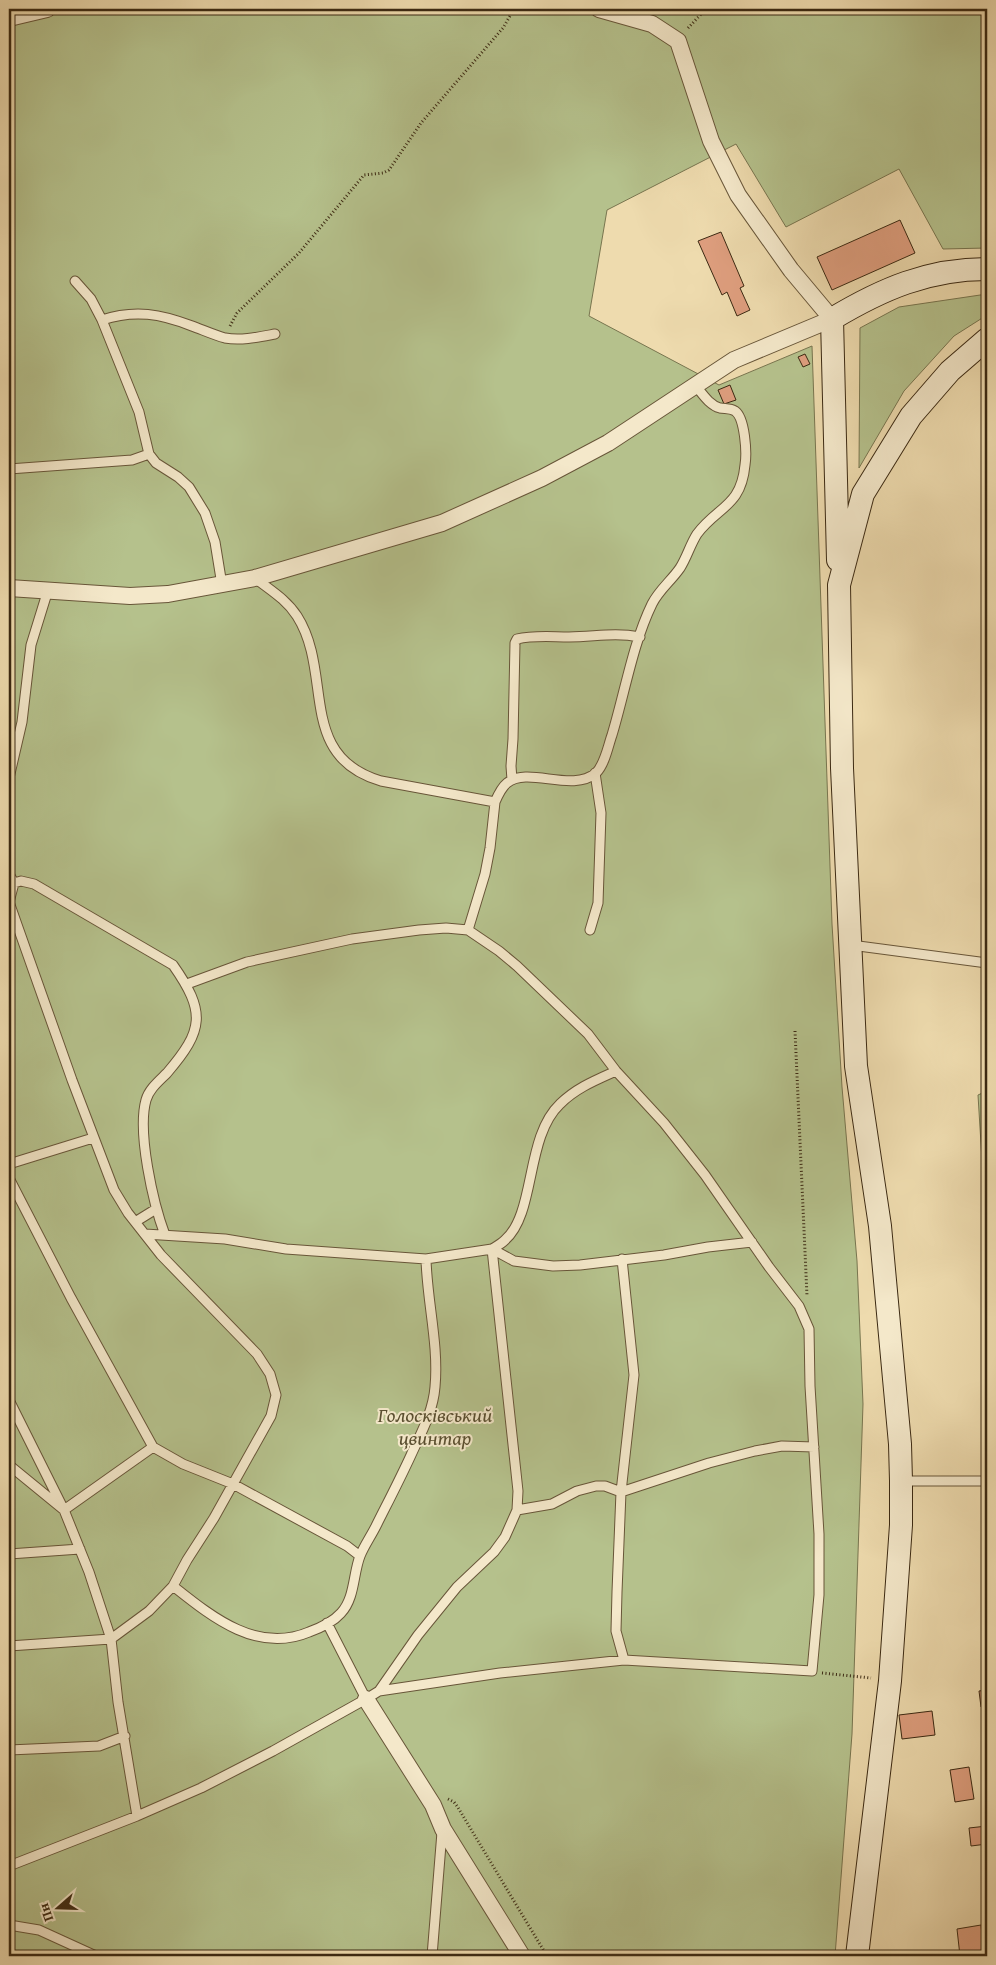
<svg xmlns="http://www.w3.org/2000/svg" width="996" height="1965" viewBox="0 0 996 1965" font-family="'Gentium Book Plus',serif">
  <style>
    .green { fill: #b5c18c; stroke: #78754f }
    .building { fill: #de9e7e; stroke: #3b2912 }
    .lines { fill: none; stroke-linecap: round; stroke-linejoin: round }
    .lane-casing { stroke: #685639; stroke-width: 11 }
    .street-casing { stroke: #685639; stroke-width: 18 }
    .secondary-casing { stroke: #3b2912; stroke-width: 24 }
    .path { stroke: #3b2912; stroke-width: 3; stroke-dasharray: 1 2.5; stroke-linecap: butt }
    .lane { stroke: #f4e8ca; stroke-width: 9 }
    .street { stroke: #f4e8ca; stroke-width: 16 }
    .secondary { stroke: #f4e8ca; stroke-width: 22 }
    .labels { text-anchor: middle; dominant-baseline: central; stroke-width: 4; stroke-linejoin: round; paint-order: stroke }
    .park-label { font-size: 20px; font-style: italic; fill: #5a4f30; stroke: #f4e8ca }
  </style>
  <rect width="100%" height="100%" fill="#eedbae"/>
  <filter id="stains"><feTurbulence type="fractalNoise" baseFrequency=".004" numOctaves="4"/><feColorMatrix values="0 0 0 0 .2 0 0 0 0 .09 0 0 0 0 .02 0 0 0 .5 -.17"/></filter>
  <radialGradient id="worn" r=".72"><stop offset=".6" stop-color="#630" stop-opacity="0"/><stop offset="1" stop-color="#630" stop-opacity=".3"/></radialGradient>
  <!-- green -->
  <path class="green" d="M9 9H987V248L943 249 899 169 786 227 736 144 607 210 589 316 719 385 812 346 832 924 842 1087 857 1261 863 1404 852 1734 835 1956H9Z
    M987 294V315L954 336 904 391 859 468 860 328 899 307Z
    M987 1091V1242L978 1095Z"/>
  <!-- building -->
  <path class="building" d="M900 220 915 253 832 290 817 257Z
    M721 232 744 286 740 288 750 310 737 316 727 292 722 295 698 241Z
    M805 354 810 364 803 367 798 357Z
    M730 385 736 400 724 404 718 390Z
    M987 1690V1706L981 1707 979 1691Z
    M932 1711 935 1735 902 1739 899 1715Z
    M984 1721H987V1740Z
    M969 1767 974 1799 955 1802 950 1770Z
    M987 1826V1844L971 1846 969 1828Z
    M981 1925 984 1955 960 1956 957 1929Z"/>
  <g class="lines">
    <defs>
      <path id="lane" d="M75 281 91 299 102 320 139 412 149 454 156 463 178 477 189 487 205 513 215 542 222 585
        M102 320C135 309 161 314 192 326 203 330 214 335 225 338 241 341 259 337 275 334
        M9 469 132 460 149 454
        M255 578C270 590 286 599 297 616 334 674 296 756 381 781L495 802 490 848 485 874 468 930
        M9 778 22 722 31 645 48 590
        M512 780 511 766 513 739 515 643 517 639C534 635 552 637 569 637 595 637 613 632 640 637
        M495 802C498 795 502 787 507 783 528 766 572 793 596 773 605 764 608 746 612 735 625 692 633 643 652 604 659 590 671 581 680 568 687 557 690 545 697 534 718 506 741 507 745 465 747 453 745 418 735 411 730 408 725 409 720 408 709 405 702 393 695 385
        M9 874 14 883 9 902 72 1080 114 1190 128 1213 161 1255 257 1354 270 1374 276 1395 271 1416 214 1518 187 1560 173 1586 149 1611 111 1639 9 1646
        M14 883 21 881 34 884 173 965C206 1012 204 1030 167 1073 159 1081 149 1089 146 1100 137 1132 153 1203 165 1235
        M590 930 598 903 601 813 595 773
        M851 945 987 963
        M187 984 247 962 352 939 419 930 446 928 468 930 499 951 517 966 588 1034 616 1071 664 1123 705 1175 769 1267 799 1306 809 1329 810 1386 819 1534V1595L812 1671 624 1660 500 1673 379 1691
        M9 1164 93 1138
        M9 1178 71 1298 153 1447 183 1464 233 1484 347 1546 360 1556
        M135 1222 156 1209
        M145 1234 225 1239 286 1249 426 1259 492 1249 514 1261 553 1266 580 1265 664 1255 708 1247 752 1242
        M622 1259 634 1375 621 1492 617 1592 616 1631 624 1660
        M9 1400 64 1510 89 1572 111 1639 118 1702 137 1816
        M9 1465 64 1510 153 1447
        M901 1481H987
        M517 1510 552 1504 577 1491 596 1486H605L621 1492 709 1463 755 1451 782 1446 814 1447
        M9 1554 80 1549
        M173 1586C212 1617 257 1654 309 1632 320 1628 333 1622 341 1613 355 1598 353 1574 360 1556 364 1546 371 1536 376 1526 388 1502 400 1479 411 1455 421 1433 433 1412 435 1387 439 1345 427 1301 426 1259
        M327 1623 366 1699
        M9 1750 99 1746 125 1736
        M9 1866 137 1816 201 1788 273 1751 366 1699 379 1691 418 1635 457 1587 494 1552 505 1537 517 1510 518 1491 492 1249C497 1246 501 1244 505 1240 536 1213 525 1137 560 1104 576 1088 596 1080 616 1071
        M9 1925 39 1930 96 1956
        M432 1956 442 1832"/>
      <path id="street" d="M9 18 47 9
        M9 588 130 596 168 594 255 578 442 523 542 478 608 443 734 360 832 319 791 270 738 195 711 141 678 41 652 24 599 9
        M366 1699 433 1805 443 1829 522 1956"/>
      <path id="secondary" d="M838 560 832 319C882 289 928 269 987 269
        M857 1956 890 1681 901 1525V1481L900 1444 880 1226 856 1066 842 768 839 585 863 494 911 416 950 371 987 339"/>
    </defs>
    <!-- lane casing -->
    <use href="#lane" class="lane-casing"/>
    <!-- street casing -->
    <use href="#street" class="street-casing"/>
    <!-- secondary casing -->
    <use href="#secondary" class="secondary-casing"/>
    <!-- path -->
    <path class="path" d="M688 28 706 9
      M230 326 237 313 299 253 364 175 383 173 389 170 421 123 503 28 514 9
      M795 1031 807 1296
      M822 1673 871 1678
      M448 1799 454 1802 457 1806 547 1956"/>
    <!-- lane -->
    <use href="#lane" class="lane"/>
    <!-- street -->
    <use href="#street" class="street"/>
    <!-- secondary -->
    <use href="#secondary" class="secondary"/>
  </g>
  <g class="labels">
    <!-- park labels -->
    <g class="park-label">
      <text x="435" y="1414">Голосківський<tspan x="435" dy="23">цвинтар</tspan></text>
    </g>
  </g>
  <!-- margin -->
  <rect width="996" height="1965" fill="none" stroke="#eedbae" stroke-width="30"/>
  <rect x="10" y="10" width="976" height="1945" fill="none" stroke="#3b2912" stroke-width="2.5"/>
  <rect x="15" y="15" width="966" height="1935" fill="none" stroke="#3b2912"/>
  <!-- north arrow -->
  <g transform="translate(58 1908) rotate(250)" stroke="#f4e8ca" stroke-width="4" paint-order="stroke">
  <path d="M0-4L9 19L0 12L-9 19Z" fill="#3b2912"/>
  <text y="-8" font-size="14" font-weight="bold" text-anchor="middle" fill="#3b2912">Пн</text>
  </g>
  <rect width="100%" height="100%" filter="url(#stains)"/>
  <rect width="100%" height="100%" fill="url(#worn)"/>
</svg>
